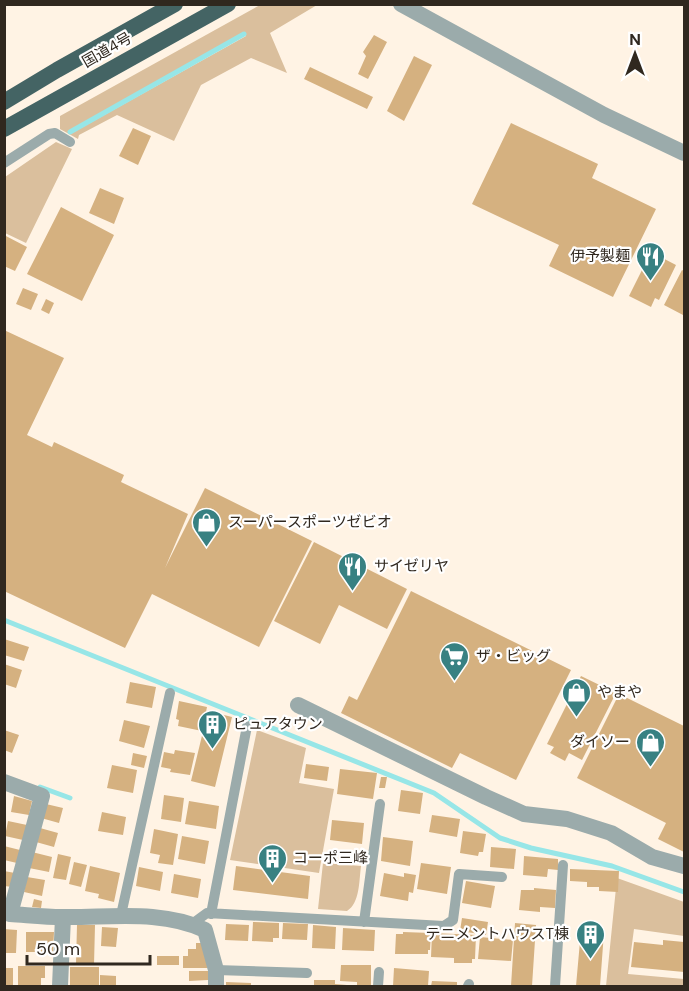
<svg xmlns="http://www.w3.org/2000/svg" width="689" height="991" viewBox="0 0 689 991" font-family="'DM Sans','Noto Sans JP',sans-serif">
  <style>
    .green { fill: #dabf9d; fill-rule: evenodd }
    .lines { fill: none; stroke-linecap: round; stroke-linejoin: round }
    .stream { stroke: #97e6e7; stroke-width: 5 }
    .building { fill: #d5b180 }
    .service { stroke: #9babab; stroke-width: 10 }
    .minor { stroke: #9babab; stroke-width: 16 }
    .tertiary { stroke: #9babab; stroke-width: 16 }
    .trunk { stroke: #446464; stroke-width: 16 }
    .labels { text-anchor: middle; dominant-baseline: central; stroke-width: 4.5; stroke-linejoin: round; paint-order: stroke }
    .street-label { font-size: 15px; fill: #30281f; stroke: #fff }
    .poi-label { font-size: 15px; fill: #30281f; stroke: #fff; text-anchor: start }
  </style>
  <rect width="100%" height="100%" fill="#fff3e4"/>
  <!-- green -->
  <path class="green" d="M260 5H317L270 33 287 73 251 58 201 85 174 141 117 115 79 135 78 139 60 129V116ZM244 32 246 36 72 133 69 132Z
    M56 142 72 149 26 243 5 233V177Z
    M257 730 306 748 299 783 334 789 319 873 230 860Z
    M323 863 361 866C359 881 360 903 347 911L318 909Z
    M617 878 684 902V936L634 929 628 974 684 979V986H606Z"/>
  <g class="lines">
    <!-- stream -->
    <path class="stream" d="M70 132 244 34
      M4 620 434 793 500 838 531 848 612 866 684 892
      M40 787 70 798"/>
  </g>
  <!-- building -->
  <path class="building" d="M374 35 387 42 368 79 358 74 366 56 363 52Z
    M414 56 432 65 404 121 387 111Z
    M310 67 373 97 367 109 304 79Z
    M511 123 598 164 592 178 656 209 613 297 549 266 559 245 472 204Z
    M133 128 151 136 138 165 119 156Z
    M100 188 124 198 114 224 89 213Z
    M61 207 114 235 82 301 27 274Z
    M4 235 27 247 15 271 4 266Z
    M651 252 676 265 659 300 655 298 651 307 629 296Z
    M682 270 684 271V312L683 315 664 305Z
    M23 288 38 294 31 310 16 304Z
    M46 299 54 303 49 314 41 310Z
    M4 330 64 358 27 435 52 447 54 442 124 475 121 482 188 514 165 568 205 488 312 541 259 647 152 594 125 648 4 591Z
    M314 542 407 589 387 629 339 605 320 644 274 621Z
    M411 591 571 670 516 780 460 753 452 768 341 713 349 696 357 700Z
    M4 639 29 647 24 661 4 655Z
    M4 664 22 670 16 688 4 684Z
    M581 676 616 693 582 760 569 753 565 761 550 753 554 747 547 744Z
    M130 682 156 687 152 708 126 703Z
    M619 694 684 726V852L658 839 666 823 577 778Z
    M179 701 207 707 202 731 178 726 179 720 176 719Z
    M208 711 232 717 215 787 191 781Z
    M124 720 150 726 144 748 119 741Z
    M4 730 19 735 12 753 4 750Z
    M175 750 195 753 190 775 170 772 171 769 161 767 164 752 174 754Z
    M133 753 147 756 144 768 131 765Z
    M306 764 329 767 327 781 304 778Z
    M112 765 137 770 133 793 107 788Z
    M340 769 377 773 373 799 337 794Z
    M381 777H387L385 788H379Z
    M401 790 423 793 420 814 398 811Z
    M164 795 184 798 181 822 161 819Z
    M14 796 32 801 29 815 11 812Z
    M189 801 219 806 216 829 185 824Z
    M46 804 63 808 59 823 41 818Z
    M102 812 126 817 123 835 98 831Z
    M432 815 460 819 457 837 429 832Z
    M332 820 364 823 362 844 330 840Z
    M8 821 27 825 23 840 5 836Z
    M40 828 58 833 54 847 36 842Z
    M154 829 178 834 173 865 158 863 160 855 150 853Z
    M463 831 486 834 483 852H479L478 856 460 853Z
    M182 836 209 841 205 864 178 859Z
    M383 837 413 841 410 866 381 861Z
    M4 846 20 850 17 863 4 860Z
    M491 847 516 849 514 869 490 867Z
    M32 852 52 857 49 872 29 868Z
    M58 854 71 857 66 880 53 878Z
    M524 856 558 859V870L548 869 547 877 523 875Z
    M74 862 87 865 81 887 69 884Z
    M421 863 451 867 447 894 417 889Z
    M90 866 120 873 114 902 98 898 99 894 85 891Z
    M236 866 310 876 308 899 233 890Z
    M139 867 163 872 160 891 136 886Z
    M570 869 619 871 618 892 599 891V887H587V882L570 881Z
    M4 871 15 873 13 887 4 886Z
    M384 873 404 877V873L416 875 413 893 409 892 408 901 380 896Z
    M174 874 201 879 198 898 171 893Z
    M27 877 45 880 42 896 24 892Z
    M466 881 495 886 491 908 462 903Z
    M534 888 556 890 555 908 540 907V912L519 910 521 890H534Z
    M34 899 42 901 41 908 32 907Z
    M462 918 488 922 486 935 460 931Z
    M253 922 279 923V938H273V942L252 941Z
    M283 923 308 924 307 940 282 939Z
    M515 923 536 925 532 986H511Z
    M226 924 249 925 248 941 225 940Z
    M77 925H95L94 965 76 964Z
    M313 925 336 927 335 949 312 948Z
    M102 927 118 928 116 947 101 946Z
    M343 928 375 930 374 951 342 950Z
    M4 929 17 930 16 953H4Z
    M581 930 604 932 600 986H576Z
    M26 932H54L53 952H26Z
    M403 932 431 933 430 950H428V954H395L396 934H403Z
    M432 933 476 935 475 959H472V963H454V958L431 957Z
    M480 937 513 940 511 961 478 959Z
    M663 940 684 942V972L631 967 634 942 663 945Z
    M196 943H201L207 951V968H183V956H188V949H196Z
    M157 956H179V965H157Z
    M341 965H371V986H357V982L340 981Z
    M18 966H45V978H41V986H18Z
    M70 967H99V986H70Z
    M4 968H13V986H4Z
    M394 968 429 971 428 986H393Z
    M189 971H208V980L189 981Z
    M100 975 116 976V986H100Z
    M314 980H335V984L347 985V986H314Z
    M432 981 457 982V986H431Z
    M226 982 251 983V986H226Z"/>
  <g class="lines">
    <!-- service -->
    <path class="service" d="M4 163 49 134 55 133 70 142
      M211 914 247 726
      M121 915 170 693
      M364 922 380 804
      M192 924 207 913 444 926 453 920 459 874 502 877
      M216 970 307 973
      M378 986 379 972
      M468 986 469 984
      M555 986 563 865"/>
    <!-- minor -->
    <path class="minor" d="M298 705 486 797 524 814 567 819 611 833 652 857 684 866
      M4 782 42 796 10 914
      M4 911 10 914C27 915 45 917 62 917 108 918 161 909 205 930L216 970V986
      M60 986 63 917"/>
    <!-- tertiary -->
    <path class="tertiary" d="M401 4 604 115 684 153"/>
    <!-- trunk -->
    <path class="trunk" d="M4 102 57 70 175 4
      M4 129 228 4"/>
  </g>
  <!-- icons -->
  <defs>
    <symbol id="restaurant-pin" viewBox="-11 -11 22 30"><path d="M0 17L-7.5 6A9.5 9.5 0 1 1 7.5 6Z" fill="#388182" stroke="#fff"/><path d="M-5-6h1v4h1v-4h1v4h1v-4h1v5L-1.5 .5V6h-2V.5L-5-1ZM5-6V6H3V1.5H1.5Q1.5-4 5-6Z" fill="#fff"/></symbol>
    <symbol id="shop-pin" viewBox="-11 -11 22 30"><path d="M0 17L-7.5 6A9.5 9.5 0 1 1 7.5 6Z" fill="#388182" stroke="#fff"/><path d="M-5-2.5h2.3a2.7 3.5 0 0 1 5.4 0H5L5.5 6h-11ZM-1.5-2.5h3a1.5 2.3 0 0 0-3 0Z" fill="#fff"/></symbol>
    <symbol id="supermarket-pin" viewBox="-11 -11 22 30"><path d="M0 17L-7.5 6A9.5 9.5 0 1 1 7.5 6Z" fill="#388182" stroke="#fff"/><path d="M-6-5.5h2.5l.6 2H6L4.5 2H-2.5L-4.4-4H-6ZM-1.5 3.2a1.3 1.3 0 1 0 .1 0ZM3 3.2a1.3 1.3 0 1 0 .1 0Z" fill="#fff"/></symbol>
    <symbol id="building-pin" viewBox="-11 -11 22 30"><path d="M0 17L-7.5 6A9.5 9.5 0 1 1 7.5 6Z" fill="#388182" stroke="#fff"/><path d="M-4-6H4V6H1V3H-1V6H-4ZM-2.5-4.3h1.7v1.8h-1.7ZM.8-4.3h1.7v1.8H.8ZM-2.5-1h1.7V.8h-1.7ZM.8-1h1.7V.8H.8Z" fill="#fff"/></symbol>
  </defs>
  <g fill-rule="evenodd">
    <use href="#restaurant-pin" x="634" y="240" width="33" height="45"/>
    <use href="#shop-pin" x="190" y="506" width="33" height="45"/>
    <use href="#restaurant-pin" x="336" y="550" width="33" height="45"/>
    <use href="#supermarket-pin" x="438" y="640" width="33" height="45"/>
    <use href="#shop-pin" x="560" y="676" width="33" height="45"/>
    <use href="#building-pin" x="196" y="708" width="33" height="45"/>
    <use href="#shop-pin" x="634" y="726" width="33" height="45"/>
    <use href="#building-pin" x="256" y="842" width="33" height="45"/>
    <use href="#building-pin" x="574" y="918" width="33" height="45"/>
  </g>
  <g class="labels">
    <!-- street labels -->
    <g class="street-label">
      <text transform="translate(107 50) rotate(-30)">国道4号</text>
    </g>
    <!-- poi labels -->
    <g class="poi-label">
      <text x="630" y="256" text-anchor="end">伊予製麺</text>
      <text x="228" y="522">スーパースポーツゼビオ</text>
      <text x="374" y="566">サイゼリヤ</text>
      <text x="476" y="656">ザ・ビッグ</text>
      <text x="597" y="692">やまや</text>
      <text x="233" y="724">ピュアタウン</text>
      <text x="630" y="742" text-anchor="end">ダイソー</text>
      <text x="293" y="858">コーポ三峰</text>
      <text x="569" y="934" text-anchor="end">テニメントハウスT棟</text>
    </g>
  </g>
  <!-- border -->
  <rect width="689" height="991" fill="none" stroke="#30281f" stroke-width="12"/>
  <!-- north arrow -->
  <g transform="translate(635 54)" stroke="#ffffff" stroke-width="4.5" paint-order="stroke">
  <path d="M0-4.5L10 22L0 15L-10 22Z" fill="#30281f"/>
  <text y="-9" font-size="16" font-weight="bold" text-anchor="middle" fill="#30281f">N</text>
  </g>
  <!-- scale -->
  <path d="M27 955v9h123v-9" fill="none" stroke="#30281f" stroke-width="3"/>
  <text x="36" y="955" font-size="18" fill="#30281f" stroke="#ffffff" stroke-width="4.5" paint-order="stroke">50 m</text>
</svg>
